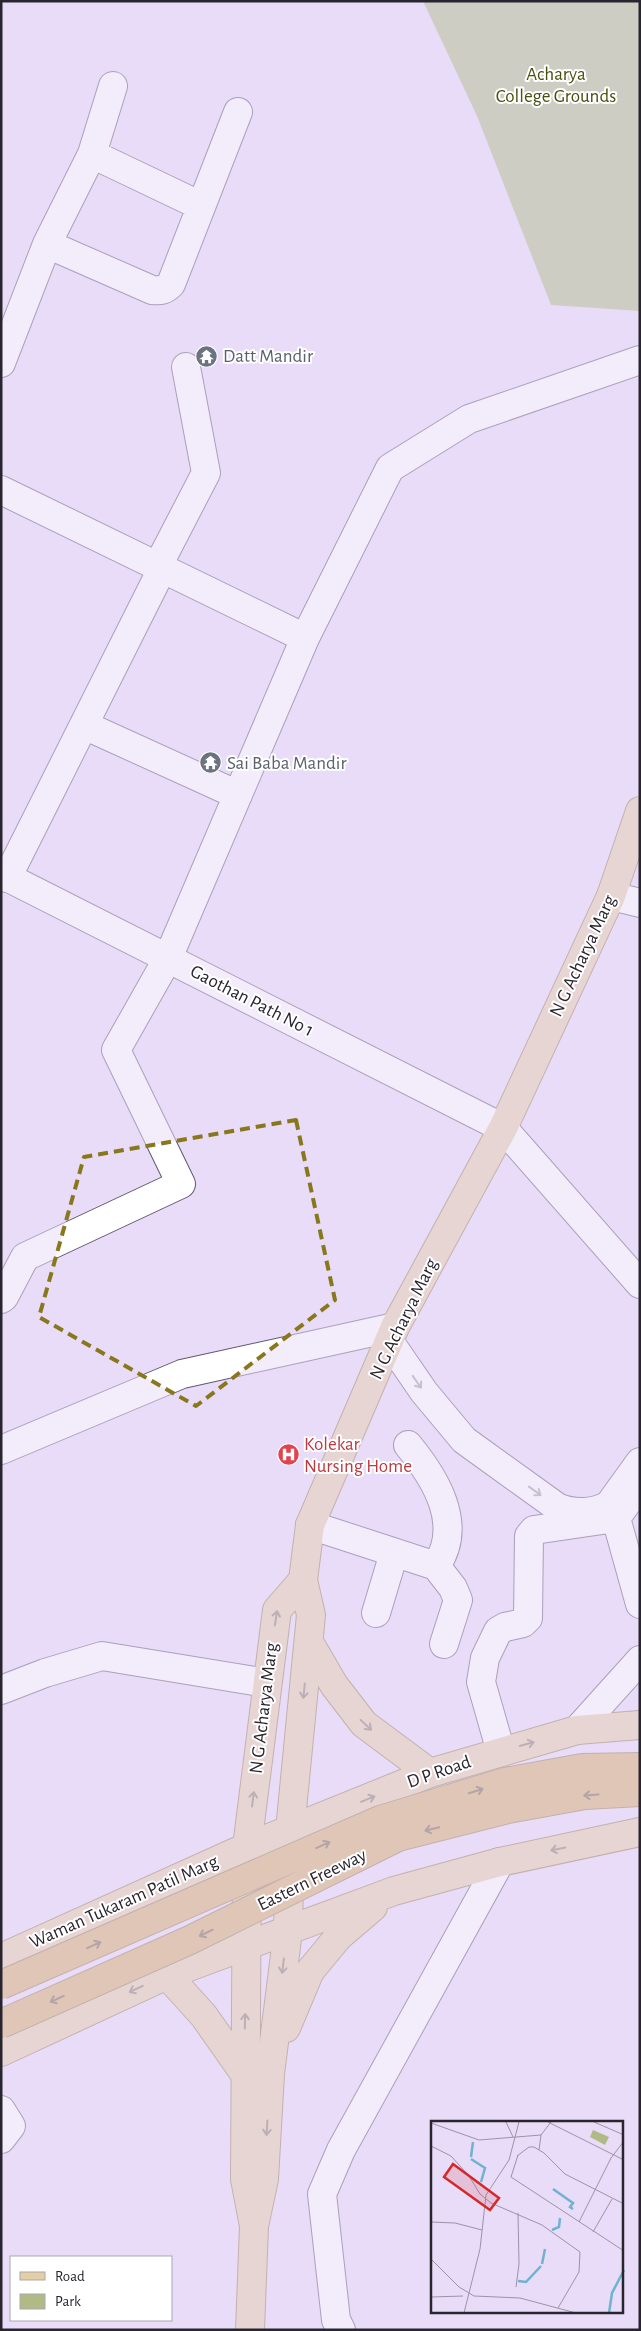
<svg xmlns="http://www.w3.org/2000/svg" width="641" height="2331" viewBox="0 0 641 2331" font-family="'Alegreya Sans',sans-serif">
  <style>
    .green { fill: #afba85 }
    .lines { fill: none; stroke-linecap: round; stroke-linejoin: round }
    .minor-casing { stroke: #625770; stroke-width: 30 }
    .major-casing { stroke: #987c54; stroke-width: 30 }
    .minor { stroke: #fff; stroke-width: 28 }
    .major { stroke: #e5cda4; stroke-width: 28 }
    .highway-bridge-casing { stroke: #987c54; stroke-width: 30; stroke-linecap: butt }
    .highway-bridge { stroke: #d4ab68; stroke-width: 28 }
    .oneway { stroke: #9f9da1 }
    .oneway2 { stroke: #87796a }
    .oneway3 { stroke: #766149 }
    .marked { fill: none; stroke: #88771b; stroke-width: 4; stroke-dasharray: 10 6; stroke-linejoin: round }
    .labels { text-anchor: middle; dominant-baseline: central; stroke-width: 4; stroke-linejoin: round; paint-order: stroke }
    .park-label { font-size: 19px; fill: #47510e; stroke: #fff }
    .worship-label { font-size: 19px; fill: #5b616d; stroke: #fff; text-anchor: start }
    .street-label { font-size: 19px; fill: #29252f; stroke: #fff }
    .health-label { font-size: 19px; fill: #be3a42; stroke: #fff; text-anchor: start }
    .inset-river { fill: none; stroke: #70b2d0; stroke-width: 2.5 }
    .inset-road { fill: none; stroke: #9c93a8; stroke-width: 1 }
    .view { fill: #d62828; fill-opacity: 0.15; stroke: #d62828; stroke-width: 2.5 }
    .inset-edge { fill: none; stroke: #29252f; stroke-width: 2.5 }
  </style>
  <rect width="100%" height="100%" fill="#e8dcf8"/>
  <!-- green -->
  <path class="green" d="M423 1H640V311L551 305 477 116Z"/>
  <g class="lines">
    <defs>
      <path id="minor" d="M92 154 201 206
        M47 244 152 290C161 291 165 290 171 284L238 112
        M1 363 47 244 92 154 113 86
        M1 490 305 638
        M84 725 238 795
        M1 874 503 1128 640 1284
        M7 878 163 567V556L206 473 186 367
        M611 896 640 903
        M1 1299 4 1297 25 1257 181 1184 116 1050 168 958 305 638 390 468 469 419 640 360
        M389 1341 424 1392 464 1440 557 1507C573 1514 593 1514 609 1505L640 1462
        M408 1445C436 1479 464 1525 436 1566
        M1 1450 182 1374 395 1327
        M616 1518 640 1604
        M310 1525 436 1566 453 1588 458 1600 444 1644
        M376 1613 394 1553
        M1 1690 45 1673 102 1656 267 1683
        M577 1730 640 1660
        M501 1752 481 1682 485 1658 498 1631 505 1627 523 1623 528 1618 529 1536 534 1530 616 1518 640 1485
        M1 2110 11 2126 1 2139
        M341 2330 336 2320 322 2194 341 2150 500 1862"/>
      <path id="major" d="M309 1642 334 1685 364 1724 430 1773
        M1 1958 247 1847 430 1773 577 1730 640 1725
        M167 1975 204 2016 244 2073
        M286 2028 310 1971 339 1936 373 1907
        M1 2052 167 1975 394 1891 500 1862 640 1832
        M254 2226 245 2179 247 1847 277 1610 303 1580 310 1525 395 1327 503 1128 611 896 640 811
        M250 2330 254 2226 264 2179 270 2074 288 1931 290 1830 311 1615 303 1580"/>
    </defs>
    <!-- minor casing -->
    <use href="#minor" class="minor-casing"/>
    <!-- major casing -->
    <use href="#major" class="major-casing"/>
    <!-- minor -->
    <use href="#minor" class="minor"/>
    <!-- major -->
    <use href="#major" class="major"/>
    <defs>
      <path id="highway-bridge" d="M1 1985 380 1820 505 1782 582 1768 640 1767
        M1 2024 190 1940 398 1837 508 1809 585 1795 640 1792"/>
    </defs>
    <!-- highway-bridge casing -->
    <use href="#highway-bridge" class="highway-bridge-casing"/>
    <!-- highway-bridge -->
    <use href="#highway-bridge" class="highway-bridge"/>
  </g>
  <!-- one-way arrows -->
  <defs><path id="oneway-shaft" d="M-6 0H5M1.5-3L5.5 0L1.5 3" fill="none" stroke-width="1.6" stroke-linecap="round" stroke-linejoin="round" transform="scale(1.25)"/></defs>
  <g class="oneway">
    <use href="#oneway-shaft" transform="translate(417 1382) rotate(55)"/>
    <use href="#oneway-shaft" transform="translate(535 1491) rotate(36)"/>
  </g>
  <g class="oneway2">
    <use href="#oneway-shaft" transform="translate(276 1618) rotate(-81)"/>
    <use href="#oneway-shaft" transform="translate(304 1691) rotate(96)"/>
    <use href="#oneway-shaft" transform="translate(366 1725) rotate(43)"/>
    <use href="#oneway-shaft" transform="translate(527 1744) rotate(-16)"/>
    <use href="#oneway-shaft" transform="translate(253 1799) rotate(-83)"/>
    <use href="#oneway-shaft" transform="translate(368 1799) rotate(-22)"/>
    <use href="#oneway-shaft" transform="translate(558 1849) rotate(168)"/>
    <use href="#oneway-shaft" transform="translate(283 1966) rotate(97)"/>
    <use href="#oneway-shaft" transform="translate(136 1989) rotate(155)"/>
    <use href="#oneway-shaft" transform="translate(245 2021) rotate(-89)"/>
    <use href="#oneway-shaft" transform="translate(267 2128) rotate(93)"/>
  </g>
  <g class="oneway3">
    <use href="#oneway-shaft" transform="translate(476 1791) rotate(-17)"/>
    <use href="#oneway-shaft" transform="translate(591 1795) rotate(176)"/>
    <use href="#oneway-shaft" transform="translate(432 1829) rotate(166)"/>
    <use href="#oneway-shaft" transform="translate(323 1845) rotate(-24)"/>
    <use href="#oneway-shaft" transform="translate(206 1933) rotate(154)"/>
    <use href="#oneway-shaft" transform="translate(94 1945) rotate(-24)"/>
    <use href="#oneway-shaft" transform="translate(57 1999) rotate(156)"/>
  </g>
  <!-- marked area -->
  <path d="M0 0H641V2331H0ZM296 1120 335 1300 196 1406 39 1317 84 1157Z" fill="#e8dcf8" fill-opacity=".55" fill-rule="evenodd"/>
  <path class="marked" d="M296 1120 335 1300 196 1406 39 1317 84 1157Z"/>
  <!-- icons -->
  <defs>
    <symbol id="temple-disc" viewBox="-11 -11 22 22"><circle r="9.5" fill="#6b7280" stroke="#fff"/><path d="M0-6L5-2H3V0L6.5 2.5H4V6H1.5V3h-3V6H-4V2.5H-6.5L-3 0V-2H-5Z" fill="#fff"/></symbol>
    <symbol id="hospital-disc" viewBox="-11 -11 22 22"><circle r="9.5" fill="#e0444e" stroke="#fff"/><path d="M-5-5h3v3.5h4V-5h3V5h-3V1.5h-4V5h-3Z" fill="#fff"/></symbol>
  </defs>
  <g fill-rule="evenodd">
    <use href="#temple-disc" x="194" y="344" width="25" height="25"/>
    <use href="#temple-disc" x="198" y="750" width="25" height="25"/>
    <use href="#hospital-disc" x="276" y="1442" width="25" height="25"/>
  </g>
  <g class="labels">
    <!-- park labels -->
    <g class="park-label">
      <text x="556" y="74">Acharya<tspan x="556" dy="22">College Grounds</tspan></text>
    </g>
    <!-- worship labels -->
    <g class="worship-label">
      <text x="223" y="356">Datt Mandir</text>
      <text x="227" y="763">Sai Baba Mandir</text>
    </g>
    <!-- street labels -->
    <g class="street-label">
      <text transform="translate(583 956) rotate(-65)">N G Acharya Marg</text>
      <text transform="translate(252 1001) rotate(27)">Gaothan Path No 1</text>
      <text transform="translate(404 1319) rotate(-64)">N G Acharya Marg</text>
      <text transform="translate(264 1708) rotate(-83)">N G Acharya Marg</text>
      <text transform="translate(439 1772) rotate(-19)">D P Road</text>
      <text transform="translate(312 1880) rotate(-26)">Eastern Freeway</text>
      <text transform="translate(124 1902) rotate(-24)">Waman Tukaram Patil Marg</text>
    </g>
    <!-- health labels -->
    <g class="health-label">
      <text x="304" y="1444">Kolekar<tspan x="304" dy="22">Nursing Home</tspan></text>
    </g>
  </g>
  <!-- overview -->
  <g transform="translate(431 2121)">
    <rect width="192" height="192" fill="#e8dcf8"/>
    <path d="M162 9 178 16 174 24 159 16Z" fill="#afba85"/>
    <path class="inset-river" d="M40 36 42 21M40 38 54 47 50 61M122 68 142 82 139 86 142 88M121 109 128 106 129 97M111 143 114 128M87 160 95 161 110 145M178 192 181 172 193 149"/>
    <path class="inset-road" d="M75 1 82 16M117 1 193 39M163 1 193 14M0 2 48 19 110 14 120 1M0 25 20 35 38 55 49 73 60 82 111 104 149 131 148 151 127 187M108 29 110 14M86 35 98 26H103L113 32 134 53 193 83M80 56 193 130M80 56 87 34M0 101 24 102 51 109M148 101 180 37 193 20M162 111 181 78M0 138 28 166 43 175 89 177 145 192M85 166 88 143 87 92M0 176 32 175M33 192 49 128 55 74 78 39 88 1"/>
    <path class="view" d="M22 43 68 77 59 89 13 56Z"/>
    <rect width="192" height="192" class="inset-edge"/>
  </g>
  <!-- border -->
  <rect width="641" height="2331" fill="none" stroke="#29252f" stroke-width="5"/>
  <!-- legend -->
  <rect x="10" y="2256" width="162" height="65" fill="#ffffff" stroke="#a9a8ac"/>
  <rect x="20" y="2272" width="25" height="8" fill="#e5cda4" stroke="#a9a8ac"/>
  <text x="55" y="2281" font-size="15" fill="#29252f">Road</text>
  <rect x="20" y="2294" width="25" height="15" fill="#afba85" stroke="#a9a8ac"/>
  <text x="55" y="2306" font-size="15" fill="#29252f">Park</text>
</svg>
